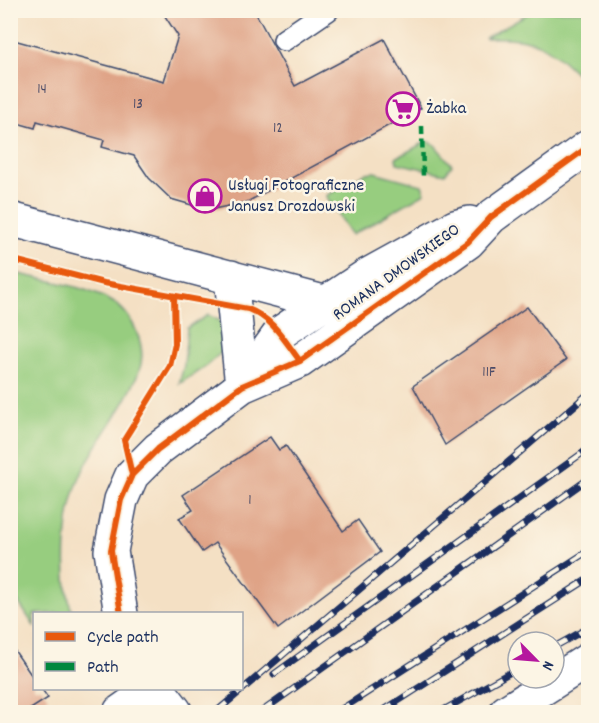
<svg xmlns="http://www.w3.org/2000/svg" width="599" height="723" viewBox="0 0 599 723" font-family="Dekko,sans-serif">
  <style>
    .green { fill: #97cd7f; stroke: #597e6e; stroke-width: 1.5 }
    .building { fill: #dfa386 }
    .lines { fill: none; stroke-linecap: round; stroke-linejoin: round }
    .lane-casing { stroke: #3c4a6d; stroke-width: 24 }
    .street-casing { stroke: #3c4a6d; stroke-width: 36 }
    .lane { stroke: #fff; stroke-width: 21 }
    .street { stroke: #fff; stroke-width: 33 }
    .rail-casing { stroke: #1b2f5e; stroke-width: 7 }
    .rail { stroke: #fcf5e5; stroke-width: 4.5; stroke-dasharray: 14; stroke-linecap: butt }
    .quiet { stroke: #00873e; stroke-width: 4.5; stroke-dasharray: 9 4.5; stroke-linecap: butt }
    .cycleway-casing { stroke: #fcf5e5; stroke-width: 10 }
    .cycleway { stroke: #e8590c; stroke-width: 6 }
    .labels { text-anchor: middle; dominant-baseline: central; stroke-width: 5; stroke-linejoin: round; paint-order: stroke }
    .number-label { font-size: 15px; fill: #4c4c68 }
    .poi-label { font-size: 18px; fill: #1b2f5e; stroke: #fcf5e5; text-anchor: start }
    .street-label { font-size: 18px; fill: #1b2f5e; stroke: #fcf5e5 }
  </style>
  <rect width="100%" height="100%" fill="#fcf5e5"/>
  <filter id="ink" filterUnits="userSpaceOnUse"><feTurbulence type="fractalNoise" baseFrequency=".0167" numOctaves="2"/><feDisplacementMap in="SourceGraphic" scale="12" xChannelSelector="R" yChannelSelector="G"/><feConvolveMatrix kernelMatrix="1 2 1 2 8 2 1 2 1" color-interpolation-filters="sRGB"/></filter>
  <filter id="wash" filterUnits="userSpaceOnUse"><feTurbulence type="fractalNoise" baseFrequency=".008" numOctaves="4" result="noise"/><feDisplacementMap in="SourceGraphic" scale="24" xChannelSelector="R" yChannelSelector="G"/><feGaussianBlur stdDeviation="1.35" result="paint"/><feColorMatrix in="noise" values="0 0 0 0 0 0 0 0 0 0 0 0 0 0 0 0 0 1.4 0 .05"/><feComposite in="paint" operator="in"/></filter>
  <g filter="url(#wash)">
    <rect width="100%" height="100%" fill="#f4e0c4"/>
    <!-- green -->
    <path class="green" d="M532 11H588V75L582 79C546 44 537 36 485 38Z
      M427 141 434 144 452 165 445 174 397 163 396 158Z
      M374 172 422 185 425 193 352 235 326 196 365 173Z
      M10 272C43 280 82 285 111 301 133 313 148 348 139 371 126 408 95 441 79 479 64 516 61 575 72 613L34 614V626L11 591Z
      M208 315 221 321 223 351 205 367 179 384 184 365 187 328Z"/>
    <g id="blocks">
      <!-- building -->
      <path class="building" d="M161 10H254L295 86 384 39 421 108 247 202 209 210 171 199 149 178 134 156 102 147 104 140 37 121 35 128 10 121V39L164 81 178 36Z
        M527 307 566 360 445 445 413 386Z
        M270 437 279 450 286 446 343 531 358 520 380 552 278 629 215 543 202 552 179 518 193 510 183 495Z
        M10 644 34 679V688H41L48 698 26 712H10Z"/>
    </g>
  </g>
  <g filter="url(#ink)">
    <use href="#blocks" fill-opacity="0" stroke="#3c4a6d" stroke-width="1.5"/>
    <g class="lines">
      <defs>
        <path id="lane" d="M284 40 328 10"/>
        <path id="street" d="M10 219 323 302
          M231 277 242 386
          M242 386 280 333 366 276 455 227 470 223
          M121 614 111 551 121 500 132 475 158 449 242 386 300 361 468 242 491 217 588 147
          M157 688 175 711
          M120 712 154 688
          M506 712 588 660"/>
      </defs>
      <!-- lane casing -->
      <use href="#lane" class="lane-casing"/>
      <!-- street casing -->
      <use href="#street" class="street-casing"/>
      <!-- lane -->
      <use href="#lane" class="lane"/>
      <!-- street -->
      <use href="#street" class="street"/>
      <defs>
        <path id="rail" d="M554 647 588 628
          M274 674 588 449
          M216 712 588 394
          M261 712 588 479
          M337 712 588 551
          M381 712 588 579
          M440 712 518 668"/>
      </defs>
      <!-- rail casing -->
      <use href="#rail" class="rail-casing"/>
      <!-- rail -->
      <use href="#rail" class="rail"/>
      <!-- quiet -->
      <path class="quiet" d="M422 126 423 178"/>
      <defs>
        <path id="cycleway" d="M10 259 104 283 248 309C274 319 284 340 300 361
          M132 475 124 440 170 366 175 344 174 296
          M121 614 111 551 121 500 132 475 158 449 242 386 300 361 468 242 491 217 588 147"/>
      </defs>
      <!-- cycleway casing -->
      <use href="#cycleway" class="cycleway-casing"/>
      <!-- cycleway -->
      <use href="#cycleway" class="cycleway"/>
    </g>
  </g>
  <!-- icons -->
  <defs>
    <symbol id="supermarket-ring" viewBox="-11 -11 22 22"><circle r="9.5" fill="#fcf5e5" stroke="#b5179e" stroke-width="1.5"/><path d="M-6-5.5h2.5l.6 2H6L4.5 2H-2.5L-4.4-4H-6ZM-1.5 3.2a1.3 1.3 0 1 0 .1 0ZM3 3.2a1.3 1.3 0 1 0 .1 0Z" fill="#b5179e"/></symbol>
    <symbol id="shop-ring" viewBox="-11 -11 22 22"><circle r="9.5" fill="#fcf5e5" stroke="#b5179e" stroke-width="1.5"/><path d="M-5-2.5h2.3a2.7 3.5 0 0 1 5.4 0H5L5.5 6h-11ZM-1.5-2.5h3a1.5 2.3 0 0 0-3 0Z" fill="#b5179e"/></symbol>
  </defs>
  <g fill-rule="evenodd">
    <use href="#supermarket-ring" x="384" y="90" width="38" height="38"/>
    <use href="#shop-ring" x="186" y="177" width="38" height="38"/>
  </g>
  <g class="labels">
    <!-- number labels -->
    <g class="number-label">
      <text x="42" y="90">14</text>
      <text x="138" y="105">13</text>
      <text x="278" y="129">12</text>
      <text x="489" y="373">11F</text>
      <text x="250" y="501">1</text>
    </g>
    <!-- poi labels -->
    <g class="poi-label">
      <text x="426" y="109">Żabka</text>
      <text x="228" y="186">Usługi Fotograficzne<tspan x="228" dy="21">Janusz Drozdowski</tspan></text>
    </g>
    <!-- street labels -->
    <g class="street-label">
      <text transform="translate(397 273) rotate(-36)">ROMANA DMOWSKIEGO</text>
    </g>
  </g>
  <!-- margin -->
  <rect width="599" height="723" fill="none" stroke="#fcf5e5" stroke-width="36"/>
  <!-- legend -->
  <rect x="33" y="612" width="210" height="78" fill="#fcf5e5" stroke="#a2a6af" stroke-width="1.5"/>
  <rect x="45" y="632" width="30" height="9" fill="#e8590c" stroke="#a2a6af" stroke-width="1.5"/>
  <text x="87" y="642" font-size="18" fill="#1b2f5e">Cycle path</text>
  <rect x="45" y="662" width="30" height="9" fill="#00873e" stroke="#a2a6af" stroke-width="1.5"/>
  <text x="87" y="672" font-size="18" fill="#1b2f5e">Path</text>
  <!-- north arrow -->
  <g transform="translate(536 660) rotate(115)"><circle r="28" fill="#fcf5e5" stroke="#a2a6af" stroke-width="1.5"/>
  <path d="M0-4.5L10 22L0 15L-10 22Z" fill="#b5179e"/>
  <text y="-9" font-size="16" font-weight="bold" text-anchor="middle" fill="#1b2f5e">N</text>
  </g>
</svg>
